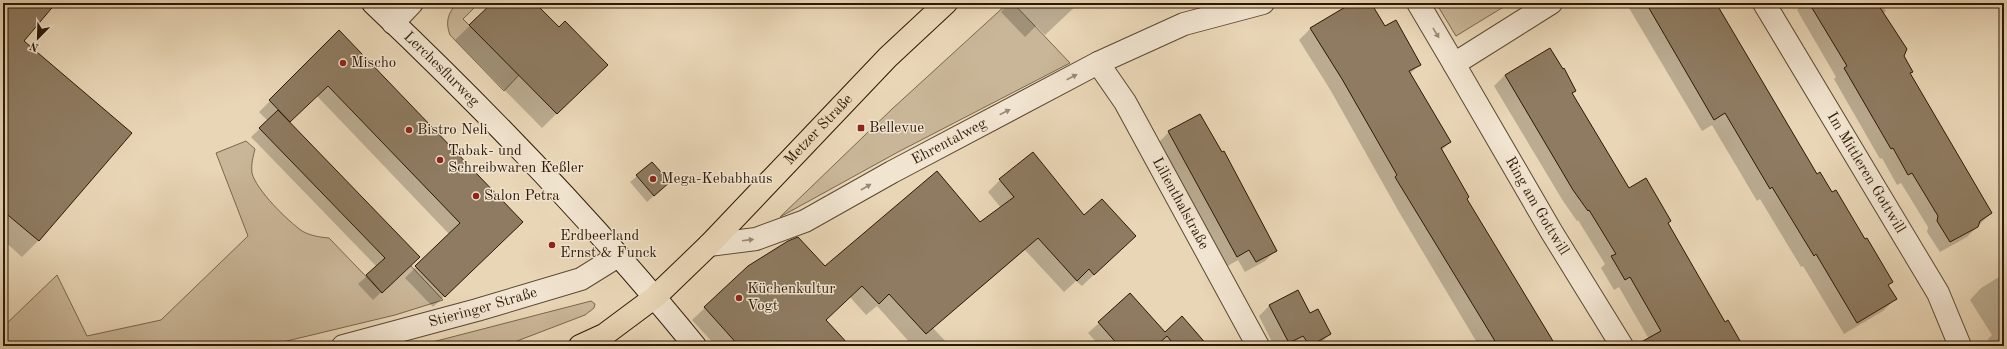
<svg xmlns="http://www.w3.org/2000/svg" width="2007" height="349" viewBox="0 0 2007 349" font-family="'Old Standard TT',serif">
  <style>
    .green { fill: #c9b698; stroke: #7a674e }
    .shadow { fill: #0003 }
    .building { fill: #8e7b61; stroke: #2c1805 }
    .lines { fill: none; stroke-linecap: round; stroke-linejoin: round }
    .street-casing { stroke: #5b4831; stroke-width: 24 }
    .secondary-casing { stroke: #2c1805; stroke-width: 24 }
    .primary-casing { stroke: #2c1805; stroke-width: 24 }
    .street { stroke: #f1e4d0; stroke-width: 22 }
    .secondary { stroke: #f1e4d0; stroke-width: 22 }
    .primary { stroke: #e9d6b6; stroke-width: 22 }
    .oneway { fill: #988875 }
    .poi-dot { fill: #8f2418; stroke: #f1e4d0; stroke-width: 1.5 }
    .labels { text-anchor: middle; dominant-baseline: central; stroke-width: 3; stroke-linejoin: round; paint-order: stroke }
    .poi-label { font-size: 15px; fill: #2c1805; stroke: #f1e4d0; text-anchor: start }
    .street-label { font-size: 15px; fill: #2c1805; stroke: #f1e4d0 }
  </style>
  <rect width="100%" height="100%" fill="#e9d6b6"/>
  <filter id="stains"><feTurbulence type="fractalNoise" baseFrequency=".005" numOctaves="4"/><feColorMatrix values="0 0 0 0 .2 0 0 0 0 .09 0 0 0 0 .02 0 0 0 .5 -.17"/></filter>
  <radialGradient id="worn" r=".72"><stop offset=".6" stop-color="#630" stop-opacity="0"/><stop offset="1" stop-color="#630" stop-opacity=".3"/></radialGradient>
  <!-- green -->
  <path class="green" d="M457 3H479L463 19 519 75 504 91 450 35C445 22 448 13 457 3Z
    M1008 3H1013L1070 63 898 152 780 217 892 109Z
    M1436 3H1510L1456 36Z
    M246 141 255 149C253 157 251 164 252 173 256 190 288 221 302 231 311 236 319 237 329 238L382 293 398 277 383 260 394 248 443 300 395 315 266 346H3V327L57 275 87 336 161 320 248 236 216 153Z
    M591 301 595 304 594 308 585 315 504 346H417Z"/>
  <!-- shadow -->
  <path class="shadow" d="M3 3H55L22 41 130 133 38 241 22 257 3 240Z
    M493 3H534L559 29 606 65 542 128 455 40Z
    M1009 3H1079L1045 35 1036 26 1025 37 1001 12Z
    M1353 3H1370L1385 27 1420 64 1410 74 1450 142 1441 151 1466 199 1554 346H1479L1399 212 1331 91 1299 40 1311 28Z
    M1626 3H1715L1817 175 1832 193 1892 281 1888 286 1895 299 1883 311 1844 334 1803 266 1801 267 1760 199 1757 201 1712 125 1702 131Z
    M1795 3H1881L1886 11 1883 14 1911 72 1909 74 1991 213 1967 237 1940 252 1927 232 1928 227 1901 183 1897 185 1882 158 1880 159 1834 79 1836 77 1797 10 1799 8Z
    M1998 3H2004V12Z
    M339 32 511 233 433 307 405 278 449 234 317 96 289 122 410 265 373 300 358 284 377 267 251 137 268 121 259 112Z
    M1550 49 1575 91 1572 94 1628 189 1667 224 1725 323 1742 346H1648L1650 341 1619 287 1614 290 1601 268 1605 264 1578 220 1577 221 1563 201 1494 86 1505 75Z
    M1169 132 1276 250 1265 261 1245 272 1238 260 1226 267 1158 143Z
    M652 163 663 188 647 202 630 182Z
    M1000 180 1135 236 1082 286 1076 281 1064 292 1025 250 933 328 950 346H913L877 306 866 315 850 297 825 320 848 346H716L692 320 749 267H825L979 224 1001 208 988 192Z
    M2004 274V346H1992L1988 339 1992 335 1970 300 1981 288Z
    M1297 291 1310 315 1330 334 1318 346H1274L1259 316 1269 306Z
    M1130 295 1165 333 1206 346H1100L1088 333Z"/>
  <!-- building -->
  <path class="building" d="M3 3H56L24 41 132 133 39 241 3 211Z
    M492 3H535L559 27 565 21 608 65 557 114 469 25Z
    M1352 3H1371L1385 26 1396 20 1421 65 1409 71 1451 142 1441 148 1469 197 1467 199 1556 346H1498L1395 177 1397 175 1342 79 1310 28Z
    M1646 3H1716L1817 174 1820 172 1832 192 1836 190 1865 239 1867 238 1893 282 1888 285 1897 299 1857 323 1816 254 1814 256 1772 187 1770 189 1725 113 1714 120Z
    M1809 3H1877L1907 49 1904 56 1913 72 1910 73 1992 213 1980 221 1978 227 1950 242 1937 221 1938 216 1912 173 1908 175 1893 148 1891 149 1844 68 1847 66Z
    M339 30 523 222 445 297 415 266 460 223 328 86 290 122 269 100Z
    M1550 48 1563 69 1564 68 1576 91 1572 93 1629 188 1646 178 1671 221 1668 223 1725 322 1728 320 1743 346H1634L1661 331 1630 277 1625 280 1611 256 1616 254 1589 210 1588 211 1573 190 1505 75Z
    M278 110 420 257 382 293 366 275 385 258 259 128Z
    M1200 114 1222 152 1224 151 1277 251 1256 262 1249 250 1237 257 1168 131Z
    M1033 152 1084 215 1102 199 1136 236 1094 275 1089 269 1077 281 1038 238 926 334 889 294 879 304 862 286 826 320 850 346H739L704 307 748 266 788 241 798 237 825 266 937 171 980 222 1014 197 999 179Z
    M652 162 670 182 654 196 636 175Z
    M1298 290 1310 313 1318 309 1331 334 1310 346 1303 336 1289 343 1269 305Z
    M1130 293 1165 332 1182 316 1208 346H1175L1167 336 1156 346H1119L1098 322Z"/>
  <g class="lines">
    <defs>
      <g id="street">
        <path d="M1418 3 1454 64"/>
        <path id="s1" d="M1551 3 1454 64 1551 231 1622 346"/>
        <path id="s2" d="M1764 3 1938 293 1960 346"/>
        <path d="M393 23 412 3"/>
        <path id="s3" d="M1098 63 1125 102 1258 346"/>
        <path id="s4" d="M709 245 756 239 805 221 892 172 1098 63 1184 24 1263 3"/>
        <path id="s5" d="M343 346 477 310 581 279 618 256"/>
      </g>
      <g id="secondary">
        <path id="s6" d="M373 3C487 111 596 224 695 346"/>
      </g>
      <g id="primary">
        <path id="s7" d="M580 346 604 335 655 297 709 245 888 57 946 3"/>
      </g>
    </defs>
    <!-- street casing -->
    <use href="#street" class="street-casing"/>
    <!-- secondary casing -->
    <use href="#secondary" class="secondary-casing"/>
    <!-- primary casing -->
    <use href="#primary" class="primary-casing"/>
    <!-- street -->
    <use href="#street" class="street"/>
    <!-- secondary -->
    <use href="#secondary" class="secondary"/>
    <!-- primary -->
    <use href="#primary" class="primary"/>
  </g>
  <!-- one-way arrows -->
  <defs><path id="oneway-solid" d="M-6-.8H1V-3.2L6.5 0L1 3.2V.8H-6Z"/></defs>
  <g class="oneway">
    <use href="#oneway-solid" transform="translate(1436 33) rotate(59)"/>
    <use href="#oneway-solid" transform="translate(1072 77) rotate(-28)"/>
    <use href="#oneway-solid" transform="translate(1005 112) rotate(-27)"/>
    <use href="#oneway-solid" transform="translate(866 187) rotate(-30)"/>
    <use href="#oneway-solid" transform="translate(748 240) rotate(-7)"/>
  </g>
  <!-- markers -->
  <g class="poi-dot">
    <circle cx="343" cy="63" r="4"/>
    <rect x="857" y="124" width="8" height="8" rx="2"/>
    <circle cx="409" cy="130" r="4"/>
    <circle cx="440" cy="160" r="4"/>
    <circle cx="653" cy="179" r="4"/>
    <circle cx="476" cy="196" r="4"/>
    <circle cx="552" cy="245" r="4"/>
    <circle cx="739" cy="298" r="4"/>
  </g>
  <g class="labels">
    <!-- poi labels -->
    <g class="poi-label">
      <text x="351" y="63">Mischo</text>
      <text x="869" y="128">Bellevue</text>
      <text x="417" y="130">Bistro Neli</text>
      <text x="448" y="151">Tabak- und<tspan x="448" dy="17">Schreibwaren Keßler</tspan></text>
      <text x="661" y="179">Mega-Kebabhaus</text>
      <text x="484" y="196">Salon Petra</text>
      <text x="560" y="236">Erdbeerland<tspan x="560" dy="17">Ernst &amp; Funck</tspan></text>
      <text x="747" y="289">Küchenkultur<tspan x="747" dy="17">Vogt</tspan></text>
    </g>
    <!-- street labels -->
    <g class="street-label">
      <text stroke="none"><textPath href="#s6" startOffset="95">Lerchesflurweg</textPath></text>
      <text stroke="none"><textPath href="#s7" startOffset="324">Metzer Straße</textPath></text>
      <text stroke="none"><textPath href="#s4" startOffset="264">Ehrentalweg</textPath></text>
      <text stroke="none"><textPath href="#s2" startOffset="198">Im Mittleren Gottwill</textPath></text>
      <text stroke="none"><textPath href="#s3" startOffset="163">Lilienthalstraße</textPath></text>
      <text stroke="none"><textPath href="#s1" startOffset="279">Ring am Gottwill</textPath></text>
      <text stroke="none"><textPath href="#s5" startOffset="145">Stieringer Straße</textPath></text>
    </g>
  </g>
  <!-- margin -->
  <rect width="2007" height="349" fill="none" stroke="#e9d6b6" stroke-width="16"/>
  <rect x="4" y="4" width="1999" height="341" fill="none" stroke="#2c1805" stroke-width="2"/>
  <rect x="8" y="8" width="1991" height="333" fill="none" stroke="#2c1805"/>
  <!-- north arrow -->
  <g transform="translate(38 38) rotate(203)" stroke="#f1e4d0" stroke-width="3" paint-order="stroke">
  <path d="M0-3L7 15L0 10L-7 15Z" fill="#2c1805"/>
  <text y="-6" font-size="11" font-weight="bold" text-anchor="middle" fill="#2c1805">N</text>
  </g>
  <rect width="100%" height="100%" filter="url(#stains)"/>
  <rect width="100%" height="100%" fill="url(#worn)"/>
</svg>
